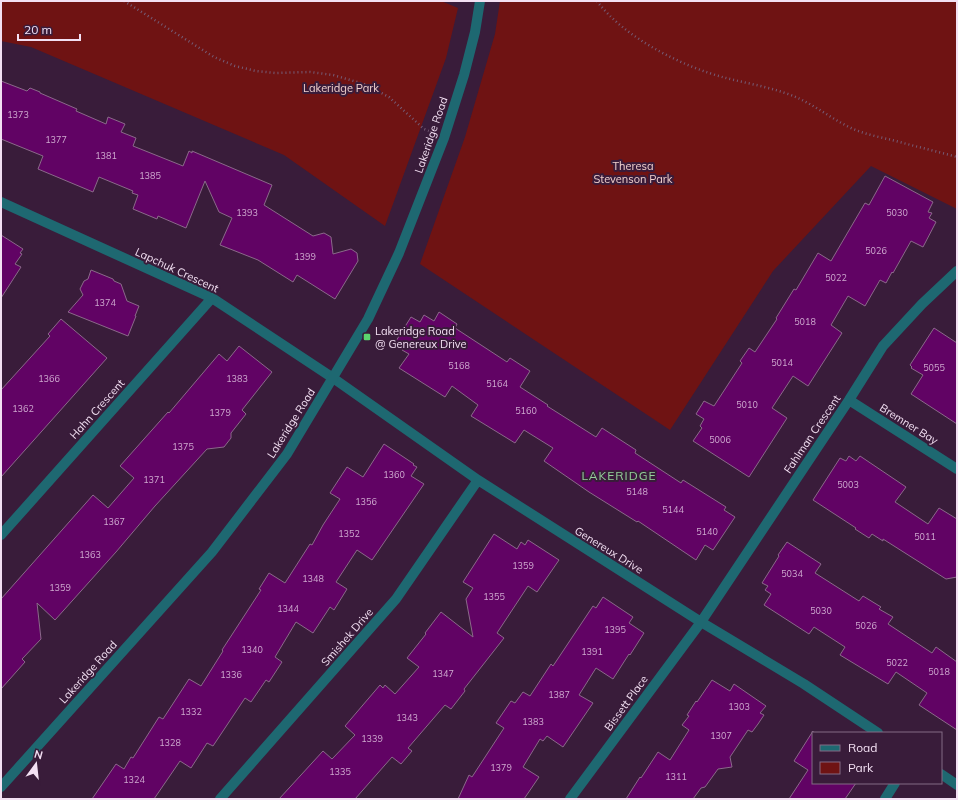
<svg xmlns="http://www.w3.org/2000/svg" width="958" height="800" viewBox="0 0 958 800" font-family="Mulish,sans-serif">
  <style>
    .green { fill: #6f1313 }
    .building { fill: #610364; stroke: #8b698a }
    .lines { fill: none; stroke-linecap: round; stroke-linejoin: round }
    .path { stroke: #765c76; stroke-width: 2.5; stroke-dasharray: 1 3; stroke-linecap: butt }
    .minor { stroke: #1e6871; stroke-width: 10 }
    .tertiary { stroke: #1e6871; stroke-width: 10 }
    .poi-dot { fill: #5bd56e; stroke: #391c3a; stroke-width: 1.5 }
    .labels { text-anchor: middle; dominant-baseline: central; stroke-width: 4; stroke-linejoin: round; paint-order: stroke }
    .number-label { font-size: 9px; fill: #cea9cf }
    .park-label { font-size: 11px; fill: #f2d1cd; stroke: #391c3a }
    .street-label { font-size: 11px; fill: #f3e0f3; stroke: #391c3a }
    .poi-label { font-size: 11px; fill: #f3e0f3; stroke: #391c3a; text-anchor: start }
    .neighbourhood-label { font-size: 12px; letter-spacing: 1px; fill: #96d39b; stroke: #391c3a }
  </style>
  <rect width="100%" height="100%" fill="#391c3a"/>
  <!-- green -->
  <path class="green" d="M1 1H441L458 8 446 58 385 226 284 155 31 47 1 41Z
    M500 1 957 2V209L871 166 773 271 670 430 420 264 465 137 495 34Z"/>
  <!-- building -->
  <path class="building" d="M1 81 27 91 30 88 40 92V93L77 109 76 111 106 124 108 117 125 124 121 132 136 138 133 146 183 166 189 151 192 153V151L272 185 264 205 313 236 324 233 331 237 333 254 351 249 357 253 358 261 335 299 297 275 293 282 258 260 220 245 232 218 219 212 205 181 186 228 158 216 157 219 133 209 138 195 132 193 133 191 99 177 93 192 38 169 43 156 1 139Z
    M885 176 933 202 928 212 932 213 929 218 936 222 923 247 911 241 893 273 892 272 886 283 880 280 865 306 848 296 831 325 842 333 808 386 793 376 772 408 787 418 749 477 693 441 702 428 700 426 704 419 696 414 704 401 714 406 742 363 740 361 749 348 755 352 777 319 776 318 794 289 796 290 818 253 831 261 865 203 869 205Z
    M1 235 23 249 20 253 22 254 15 264 21 267 1 298Z
    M91 270 113 279 114 281 121 284 127 301 139 306 135 316H136L128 336 68 312 83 295 80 289 84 281 88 279Z
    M439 312 457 324 455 328 507 362 510 358 530 371 520 387 548 405 547 406 596 437 602 428 636 450 635 453 681 483 683 480 726 507 724 510 735 517 713 550 705 545 696 560 638 521 637 522 589 492 544 461 553 448 524 430 515 443 471 416 478 405 452 386 445 397 399 368 409 354 402 350 405 346 396 341 411 317 420 322 424 315 434 321Z
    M61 319 107 358 1 477V390L50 336 48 334Z
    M934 328 957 343V424L911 394 923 375 911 368 912 367 910 365Z
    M239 346 272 372 242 410 246 414 231 433V438L224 447 207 449 155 506 116 552 55 620 37 603 41 639 22 659 25 662 1 689V599L93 495 108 508 134 478 120 466 168 412 169 413 219 354 227 361Z
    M384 444 414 464 413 465 417 467 411 476 424 484 372 560 357 550 336 582 347 589 334 610 330 607 313 633 296 622 275 657 282 662 269 682 266 680 251 702 245 698 213 746 207 743 191 768 180 761 154 799H92L116 764 124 769 131 757 133 758 159 717 163 719 189 679 201 686 223 651 222 650 261 590 259 589 269 573 285 583 310 544 312 545 323 525 340 499 330 493 347 467 363 477Z
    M849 456 856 461 860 456 906 487 895 502 928 524 939 508 957 519V577L946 579 883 539V541L872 534 869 538 855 529 856 528 813 500 840 458 846 461Z
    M494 534 517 549 521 542 525 545 528 540 559 560 537 592 528 586 497 633 504 638 464 689 465 691 451 709 445 705 408 748 412 751 401 764 392 757 355 799H279L323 751 332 759 355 735 345 726 380 685 383 688 385 685 395 694 419 667 407 658 426 634 425 633 441 612 473 637 466 599 473 588 463 582Z
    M787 542 821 564 815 573 859 601 863 596 881 607 879 609 893 617 888 624 932 653 936 647 957 662V730L919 705 927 693 896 672 888 684 840 655 845 647 814 627 809 634 764 605 771 594 765 590 768 586 762 583 779 556 778 555Z
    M603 597 633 617 629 623 644 633 630 655 629 654 613 679 596 668 579 695 593 703 563 747 547 736 543 741 540 739 523 767 539 777 524 799H458L469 775 472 777 504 728 496 723 511 701 515 703 523 692 530 696 551 664 553 666 593 606 596 608Z
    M712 680 730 691 734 684 766 706 760 713 764 715 758 724 752 732 748 730 730 757 732 767 718 769 705 787 701 788 693 799H626L640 777 641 778 658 752 670 760 689 730 682 725 689 716 687 715 696 701 697 702Z
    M813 731V783H856L845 799H789L808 770 794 761Z"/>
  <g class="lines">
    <!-- path -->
    <path class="path" d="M124 1 214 57 235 66 256 71 275 73 310 72 333 75 364 84 389 97 424 129 429 131
      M597 1C623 37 683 67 726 78 745 83 765 86 785 93 810 101 828 117 851 128 864 134 879 137 892 140 914 146 935 151 957 157"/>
    <!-- minor -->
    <path class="minor" d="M1 202 212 298 333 378 478 480 701 622 804 684 878 733
      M849 400 957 469
      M1 535 212 298
      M941 774 957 785
      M220 799 396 599 478 480
      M570 799 701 622 849 400 883 346 922 304 957 271
      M885 799 895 783"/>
    <!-- tertiary -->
    <path class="tertiary" d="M1 787 212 552 287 454 368 319 399 253 444 138 464 75 475 32 480 1"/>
  </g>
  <!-- markers -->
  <rect class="poi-dot" x="363" y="333" width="8" height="8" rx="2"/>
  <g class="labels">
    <!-- number labels -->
    <g class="number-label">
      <text x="18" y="114">1373</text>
      <text x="56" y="139">1377</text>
      <text x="106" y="155">1381</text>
      <text x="150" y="175">1385</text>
      <text x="247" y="212">1393</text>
      <text x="897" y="212">5030</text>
      <text x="876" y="250">5026</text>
      <text x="305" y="256">1399</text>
      <text x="836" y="277">5022</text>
      <text x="105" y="302">1374</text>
      <text x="805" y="321">5018</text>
      <text x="782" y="362">5014</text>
      <text x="459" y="365">5168</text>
      <text x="934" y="367">5055</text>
      <text x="49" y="378">1366</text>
      <text x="237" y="378">1383</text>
      <text x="497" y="383">5164</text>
      <text x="747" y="404">5010</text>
      <text x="23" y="408">1362</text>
      <text x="526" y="410">5160</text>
      <text x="220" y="412">1379</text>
      <text x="720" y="439">5006</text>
      <text x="183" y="446">1375</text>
      <text x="394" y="474">1360</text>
      <text x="154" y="479">1371</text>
      <text x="848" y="484">5003</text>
      <text x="637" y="491">5148</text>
      <text x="366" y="501">1356</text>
      <text x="673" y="509">5144</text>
      <text x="114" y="521">1367</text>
      <text x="707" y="531">5140</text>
      <text x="349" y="533">1352</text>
      <text x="925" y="536">5011</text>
      <text x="90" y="554">1363</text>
      <text x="523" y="565">1359</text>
      <text x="792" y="573">5034</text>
      <text x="313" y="578">1348</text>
      <text x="60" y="587">1359</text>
      <text x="494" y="596">1355</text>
      <text x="288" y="608">1344</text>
      <text x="821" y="610">5030</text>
      <text x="866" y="625">5026</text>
      <text x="615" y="629">1395</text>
      <text x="252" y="649">1340</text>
      <text x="592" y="651">1391</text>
      <text x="897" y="662">5022</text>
      <text x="939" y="671">5018</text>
      <text x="443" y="673">1347</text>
      <text x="231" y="674">1336</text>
      <text x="559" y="694">1387</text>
      <text x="739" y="706">1303</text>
      <text x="191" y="711">1332</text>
      <text x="407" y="717">1343</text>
      <text x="533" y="721">1383</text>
      <text x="721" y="735">1307</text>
      <text x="372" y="738">1339</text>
      <text x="170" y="742">1328</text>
      <text x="501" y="767">1379</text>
      <text x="340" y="771">1335</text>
      <text x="676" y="776">1311</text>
      <text x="134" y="779">1324</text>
    </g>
    <!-- park labels -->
    <g class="park-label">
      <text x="341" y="88">Lakeridge Park</text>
      <text x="633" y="166">Theresa<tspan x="633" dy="13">Stevenson Park</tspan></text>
    </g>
    <!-- street labels -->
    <g class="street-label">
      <text transform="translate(431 135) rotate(-71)">Lakeridge Road</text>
      <text transform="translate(177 270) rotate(25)">Lapchuk Crescent</text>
      <text transform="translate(97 409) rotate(-48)">Hahn Crescent</text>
      <text transform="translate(291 423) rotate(-58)">Lakeridge Road</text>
      <text transform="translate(909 424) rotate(32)">Bremner Bay</text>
      <text transform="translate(812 434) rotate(-56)">Fahlman Crescent</text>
      <text transform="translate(609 550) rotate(32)">Genereux Drive</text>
      <text transform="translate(347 637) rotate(-49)">Smishek Drive</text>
      <text transform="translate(88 672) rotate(-48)">Lakeridge Road</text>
      <text transform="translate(626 703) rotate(-54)">Bissett Place</text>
    </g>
    <!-- poi labels -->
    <g class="poi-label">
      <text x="375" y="331">Lakeridge Road<tspan x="375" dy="13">@ Genereux Drive</tspan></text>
    </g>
    <!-- neighbourhood labels -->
    <g class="neighbourhood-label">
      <text x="619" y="475">LAKERIDGE</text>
    </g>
  </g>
  <!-- border -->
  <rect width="958" height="800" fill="none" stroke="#f3e0f3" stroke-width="4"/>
  <!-- legend -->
  <rect x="812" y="732" width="130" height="52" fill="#391c3a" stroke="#836a84"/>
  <rect x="820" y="745" width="20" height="6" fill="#1e6871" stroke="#836a84"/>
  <text x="848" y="752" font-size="12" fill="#f3e0f3">Road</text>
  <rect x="820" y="762" width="20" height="12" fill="#6f1313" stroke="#836a84"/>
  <text x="848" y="772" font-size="12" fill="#f3e0f3">Park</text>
  <!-- north arrow -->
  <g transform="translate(36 764) rotate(15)" stroke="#391c3a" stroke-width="3" paint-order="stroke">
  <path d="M0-3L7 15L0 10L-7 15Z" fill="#f3e0f3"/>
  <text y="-6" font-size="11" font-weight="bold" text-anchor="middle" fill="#f3e0f3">N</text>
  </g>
  <!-- scale -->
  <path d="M18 34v6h62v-6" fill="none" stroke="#f3e0f3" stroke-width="2"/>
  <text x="24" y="34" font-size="12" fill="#f3e0f3" stroke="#391c3a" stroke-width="3" paint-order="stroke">20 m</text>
</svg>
